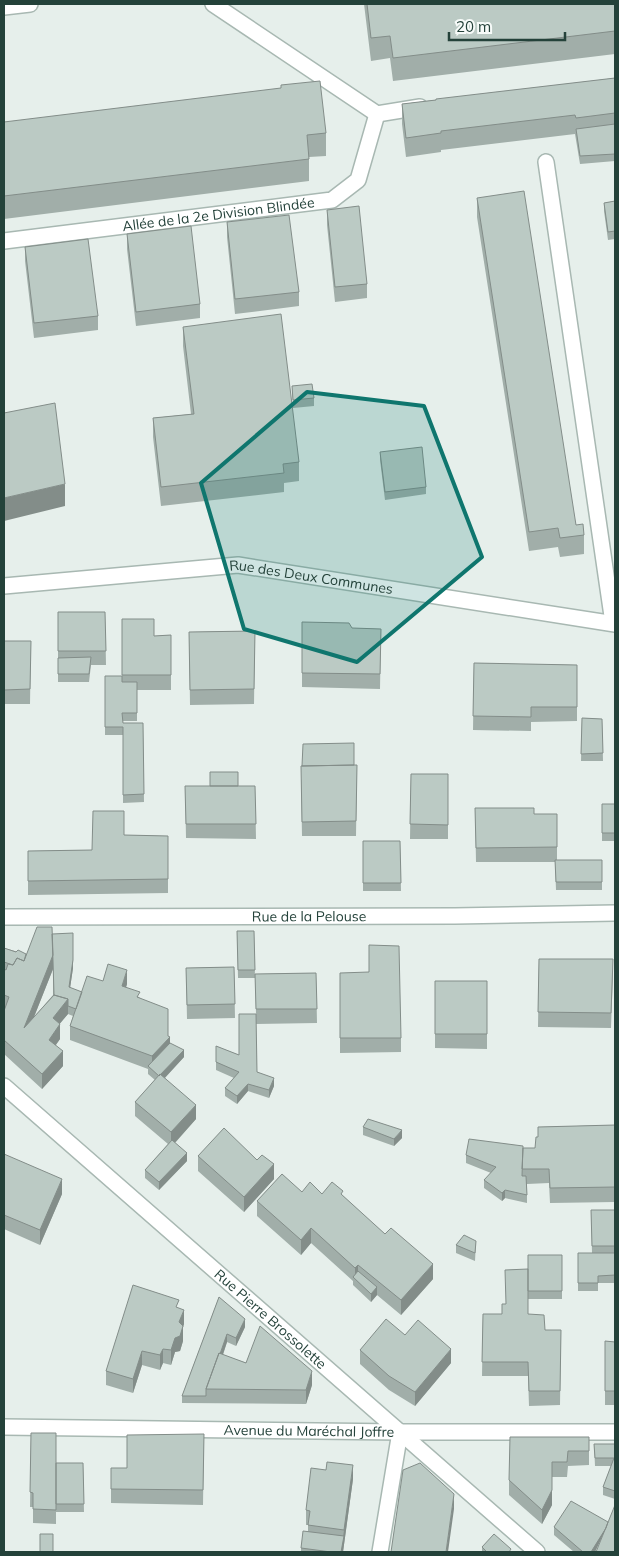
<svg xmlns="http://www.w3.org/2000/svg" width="619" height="1556" viewBox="0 0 619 1556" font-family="Mulish,sans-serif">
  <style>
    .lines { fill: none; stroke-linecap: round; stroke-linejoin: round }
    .minor-casing { stroke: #a8b8b2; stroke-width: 18 }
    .minor { stroke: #fff; stroke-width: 15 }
    .wall { fill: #a1aea9; fill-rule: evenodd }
    .shaded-wall { fill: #838d89 }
    .building { fill: #bbcac4; stroke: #838d89 }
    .marked { fill: #0f766e; fill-opacity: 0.2; stroke: #0f766e; stroke-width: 4; stroke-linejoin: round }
    .labels { text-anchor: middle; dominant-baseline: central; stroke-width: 4; stroke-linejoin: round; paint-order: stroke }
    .street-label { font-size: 14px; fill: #24423a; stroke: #f7fbf9 }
  </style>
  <rect width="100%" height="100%" fill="#e6efeb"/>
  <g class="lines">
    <defs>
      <g id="minor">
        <path d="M213 4 377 114 420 107"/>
        <path d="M4 7 30 4"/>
        <path d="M546 162 613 623"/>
        <path id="s1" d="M4 241 332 200 358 180 377 114"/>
        <path id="s2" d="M4 586 238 565 615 624"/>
        <path id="s3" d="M4 917 455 916 615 913"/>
        <path id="s4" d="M4 1086 537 1552"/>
        <path id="s5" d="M4 1427 400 1432H615"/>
        <path d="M380 1552 400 1432"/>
      </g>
    </defs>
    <!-- minor casing -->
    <use href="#minor" class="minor-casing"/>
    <!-- minor -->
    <use href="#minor" class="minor"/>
  </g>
  <!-- wall -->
  <path class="wall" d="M364 4H615V54L393 81 390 58 371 61Z
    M615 78V161L580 164 575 134 441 150V152L406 157 402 124V104Z
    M4 122 326 133V156L309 157V181L4 219Z
    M477 198 576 525 584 535V554L560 557 558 547 529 551 477 217Z
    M615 201V239L608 240 604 211V203Z
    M327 210 367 284V298L335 302 327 225Z
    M227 222 299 292V306L235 314 227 237Z
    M127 234 200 304V318L136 326 127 249Z
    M25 247 98 316V330L34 338 25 261Z
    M183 327 299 462V481L284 483V492L161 506 153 437V418L191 414 183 346Z
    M292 386 314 398V406L293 408Z
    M380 452 426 487V494L385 500 380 460Z
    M58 612H105L106 665H91L89 682H58Z
    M122 619 154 636 171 635V690H137V721H123V723H143L144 802 123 803V735H105V676H122Z
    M302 622 352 628 381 629 380 689 302 687Z
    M255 631 254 704 190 705 189 632Z
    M4 641H31L30 704H4Z
    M474 663 577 665V721L531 722V731L473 730Z
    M582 718 602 719 603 761H581Z
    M354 765H357L356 836H302L301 780Z
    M411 774H448V839H410Z
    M185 786H255L256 839 186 838Z
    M602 804H615V841H602Z
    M475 808 534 814H557V860H602V890H556L555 862H476Z
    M124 835 168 836V893L28 895V851L92 850Z
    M363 841H400L401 891H363Z
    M237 931H254L255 978H238Z
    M52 934 73 968 70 988 82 992 103 981 127 984 126 987 140 998 168 1036 170 1043 184 1057 165 1078 196 1119 175 1143 187 1161 159 1190 145 1178V1170L168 1144 135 1116V1102L155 1080 148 1074V1069L70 1040V1026L73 1016 68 1014 59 1024 60 1039 56 1045 63 1066 42 1089 4 1054V948L26 954ZM53 969V995L34 1017Z
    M539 959 613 973 611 1028 538 1027Z
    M234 967 235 1018 187 1019 186 968Z
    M316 973 317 1023 256 1024 257 1072 274 1086 269 1098 248 1091 237 1104 225 1096V1088L234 1078 216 1070V1046L239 1055 256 1014 255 974Z
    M340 973 401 1038V1052L340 1053Z
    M435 981H487V1049L435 1048Z
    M615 1125V1202L550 1203 549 1183 527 1184V1203L505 1198 502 1201 484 1188V1180L491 1173 466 1163V1155L523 1148H535L538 1137V1127Z
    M363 1127 402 1138 394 1146 363 1135Z
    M4 1154 62 1194 40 1245 4 1229Z
    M198 1156 274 1179 244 1212 198 1171Z
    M302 1192 343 1196 433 1279 401 1315 377 1295 371 1302 353 1285V1281L311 1243 301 1255 257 1216V1201Z
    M591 1210H615V1283H598V1291H578V1253H592Z
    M476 1241 475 1261 456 1253V1245Z
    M562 1255V1299H528V1314L545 1330H561L560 1405 529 1406 528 1376H482L483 1314H502L506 1304 527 1269Z
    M219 1297 245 1327 236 1346 227 1342 223 1355 312 1385 306 1404 182 1403V1396Z
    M179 1308 184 1324 183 1327V1341L180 1351 175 1352 171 1365 163 1363 160 1370 142 1365 133 1393 106 1385V1371Z
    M405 1335 451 1363 415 1406 389 1390 360 1364V1350Z
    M605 1341 615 1342V1405H605Z
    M31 1433H56V1524L33 1523V1507H30Z
    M204 1434 203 1505 111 1503V1468H127Z
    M589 1437V1465L568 1466 567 1477H552V1505L542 1524 509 1495V1480Z
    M594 1444H615V1499L603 1495V1487L611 1466H595Z
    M56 1463H83L84 1512H56Z
    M353 1479 343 1552H301V1548L308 1532V1525H306V1510Z
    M608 1522 595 1552H574L554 1535V1527Z
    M482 1547 511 1552H482Z"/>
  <!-- shaded-wall -->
  <path class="shaded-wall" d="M65 484V506L4 521V498Z
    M73 941V968L69 995V987Z
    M53 955V969L24 1042V1028Z
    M127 970V984L122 1001V986Z
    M68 999V1014L53 1032V1018Z
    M60 1024V1039L49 1054V1040Z
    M170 1037V1051L152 1070V1056Z
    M184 1050V1057L159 1084V1076Z
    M63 1051V1066L42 1089V1074Z
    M274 1078V1086L269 1098V1090Z
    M248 1084V1091L237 1104V1096Z
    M196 1105V1119L171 1147V1132Z
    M402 1130V1138L394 1146V1139Z
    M187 1153V1161L159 1190V1182Z
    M274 1164V1179L244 1212V1197Z
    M62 1179V1194L40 1245V1230Z
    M505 1190V1198L502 1201V1193Z
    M311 1228V1243L301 1255V1240Z
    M433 1264V1279L401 1315V1300Z
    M358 1265V1279H355V1268Z
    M377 1287V1295L371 1302V1294Z
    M184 1310V1324L183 1327V1341L180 1351 175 1352 171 1365V1350L179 1322Z
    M245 1319V1327L236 1346V1338Z
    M227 1334V1342L211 1389H208Z
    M163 1349V1363L160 1370V1355Z
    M451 1349V1363L415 1406V1392Z
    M142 1351V1365L133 1393V1379Z
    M312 1371V1385L306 1404V1390Z
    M552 1462V1505L542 1524V1510Z
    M353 1465V1479L343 1552H341Z
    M454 1494V1509L448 1552H446Z
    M609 1522 595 1552H591Z"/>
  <!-- building -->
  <path class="building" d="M367 4H615V31L393 58 390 36 371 38Z
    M615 78V113L576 118 575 115 441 131V133L406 138 402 104 436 100V99Z
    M320 81 326 133 307 135 309 159 4 196V122L281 88V85Z
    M615 124V154L580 156 576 129Z
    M524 191 576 525 583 524 584 535 560 538 558 528 529 532 477 198Z
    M615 201V231L608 232 604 203Z
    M359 206 367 284 335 287 327 210Z
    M289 215 299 292 235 299 227 222Z
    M191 226 200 304 136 312 127 234Z
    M88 239 98 316 34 323 25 247Z
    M281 314 299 462 283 464 284 473 161 487 153 418 194 414 183 327Z
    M312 384 314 398 293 400 292 386Z
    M55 403 65 484 4 498V413Z
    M422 447 426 487 385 492 380 452Z
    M58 612H105L106 651H58Z
    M122 619H154V636L171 635V675H122Z
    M302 622 349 623 352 628 381 629 380 674 302 673Z
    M255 631 254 689 190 690 189 632Z
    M4 641H31L30 689 4 690Z
    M91 657 89 674H58V658Z
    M474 663 577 665V707H531V717L473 716Z
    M105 676H122V682H137V713H122L123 723H143L144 794 123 795V727H105Z
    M582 718 602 719 603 753 581 754Z
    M354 743V765L302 766 303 744Z
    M357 765 356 821 302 822 301 766Z
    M210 772H238V786H210Z
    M411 774H448V825L410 824Z
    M185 786H255L256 824H186Z
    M602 804H615V833H602Z
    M475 808H534V814H557V847L476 848Z
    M93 811H124V835L168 836V879L28 881V851L92 850Z
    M363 841H400L401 883H363Z
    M555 860H602V882H556Z
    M37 927H52L53 955 24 1028 54 995 68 999 53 1018 60 1024 49 1040 63 1051 42 1074 4 1040V1011L9 997 4 995V969L6 970 8 964 13 965 17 958 24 961Z
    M237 931H254L255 970H238Z
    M73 933V960L69 987 82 992 76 1009 68 1006V999L54 995 53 961 52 934Z
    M369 945 399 946 401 1038H340V973L369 972Z
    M4 948 16 952 18 950 26 954 24 961 17 958 13 965 4 962Z
    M539 959H613L611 1013 538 1012Z
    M108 964 127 970 122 986 140 992 137 997 168 1009V1036L170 1037 152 1056 70 1026 87 976 103 981Z
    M234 967 235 1004 187 1005 186 968Z
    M316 973 317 1009H256L255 974Z
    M435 981H487V1034H435Z
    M239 1014H256L257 1072 274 1078 269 1090 248 1084 237 1096 225 1088 239 1072 216 1062V1046L239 1055Z
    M170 1043 184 1050 159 1076 148 1066Z
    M160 1074 196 1105 171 1132 135 1102Z
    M368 1119 402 1130 394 1139 363 1127Z
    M615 1125V1187L550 1188 549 1169H522L523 1148H535L536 1137H538V1127Z
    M224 1128 257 1160 262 1155 274 1164 244 1197 198 1156Z
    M469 1139 523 1146 522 1176H526L527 1195 505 1190 502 1193 484 1180 496 1167 466 1155Z
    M172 1140 187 1153 159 1182 145 1170Z
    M4 1154 62 1179 40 1230 4 1215Z
    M282 1174 302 1192 310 1182 322 1194 332 1182 343 1191 341 1194 385 1234 391 1228 433 1264 401 1300 358 1265 355 1268 311 1228 301 1240 257 1201Z
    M591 1210H615V1246H592Z
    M464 1235 476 1241 475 1253 456 1245Z
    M578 1253H615V1275L598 1276V1283H578Z
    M528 1255H562V1291H528Z
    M528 1269V1314L544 1315 545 1330H561L560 1391H529L528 1362H482L483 1314H502V1304H506L505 1270Z
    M358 1271 377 1287 371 1294 353 1277Z
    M133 1285 179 1300 176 1307 184 1310 179 1322 183 1326 180 1336 175 1338 171 1350 163 1349 160 1355 142 1351 133 1379 106 1371Z
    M219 1297 245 1319 236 1338 227 1334 220 1354 219 1353 206 1389V1396H182Z
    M386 1319 405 1335 418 1320 451 1349 415 1392 389 1376 360 1350Z
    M260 1326 312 1371 306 1390 206 1389 219 1353 246 1363Z
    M605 1341 615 1342V1391H605Z
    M31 1433H56V1510L33 1509V1493L30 1492Z
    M204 1434 203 1490 111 1489V1468H127V1435Z
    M510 1437H589V1451H568L567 1462H552V1490L542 1510 509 1480Z
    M594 1444H615V1491L603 1487 614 1458H595Z
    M327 1462 353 1465 344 1530 308 1525 310 1511 306 1510 311 1468 326 1470Z
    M56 1463H83L84 1504H56Z
    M420 1463 454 1494 446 1552H391L403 1470Z
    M571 1501 608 1522 606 1528 591 1552H583L554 1527Z
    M615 1505V1552H596Z
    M303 1531 344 1536 341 1552H331L301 1548Z
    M40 1534H53V1552H40Z
    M494 1534 511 1549 509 1552H487L482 1547Z"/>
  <!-- marked area -->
  <path class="marked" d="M307 392 424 406 482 557 357 662 244 629 201 483Z"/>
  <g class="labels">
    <!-- street labels -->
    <g class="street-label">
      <text stroke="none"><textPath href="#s1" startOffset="216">Allée de la 2e Division Blindée</textPath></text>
      <text stroke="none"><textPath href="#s2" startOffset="309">Rue des Deux Communes</textPath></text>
      <text stroke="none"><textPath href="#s3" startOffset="305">Rue de la Pelouse</textPath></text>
      <text stroke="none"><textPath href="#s4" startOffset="354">Rue Pierre Brossolette</textPath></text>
      <text stroke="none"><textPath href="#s5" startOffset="305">Avenue du Maréchal Joffre</textPath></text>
    </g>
  </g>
  <!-- border -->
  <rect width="619" height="1556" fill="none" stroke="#24423a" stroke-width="10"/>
  <!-- scale -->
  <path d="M449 32v8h116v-8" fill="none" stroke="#24423a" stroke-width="2.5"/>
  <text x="456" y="32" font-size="15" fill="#24423a" stroke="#f7fbf9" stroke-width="4" paint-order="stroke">20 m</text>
</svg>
